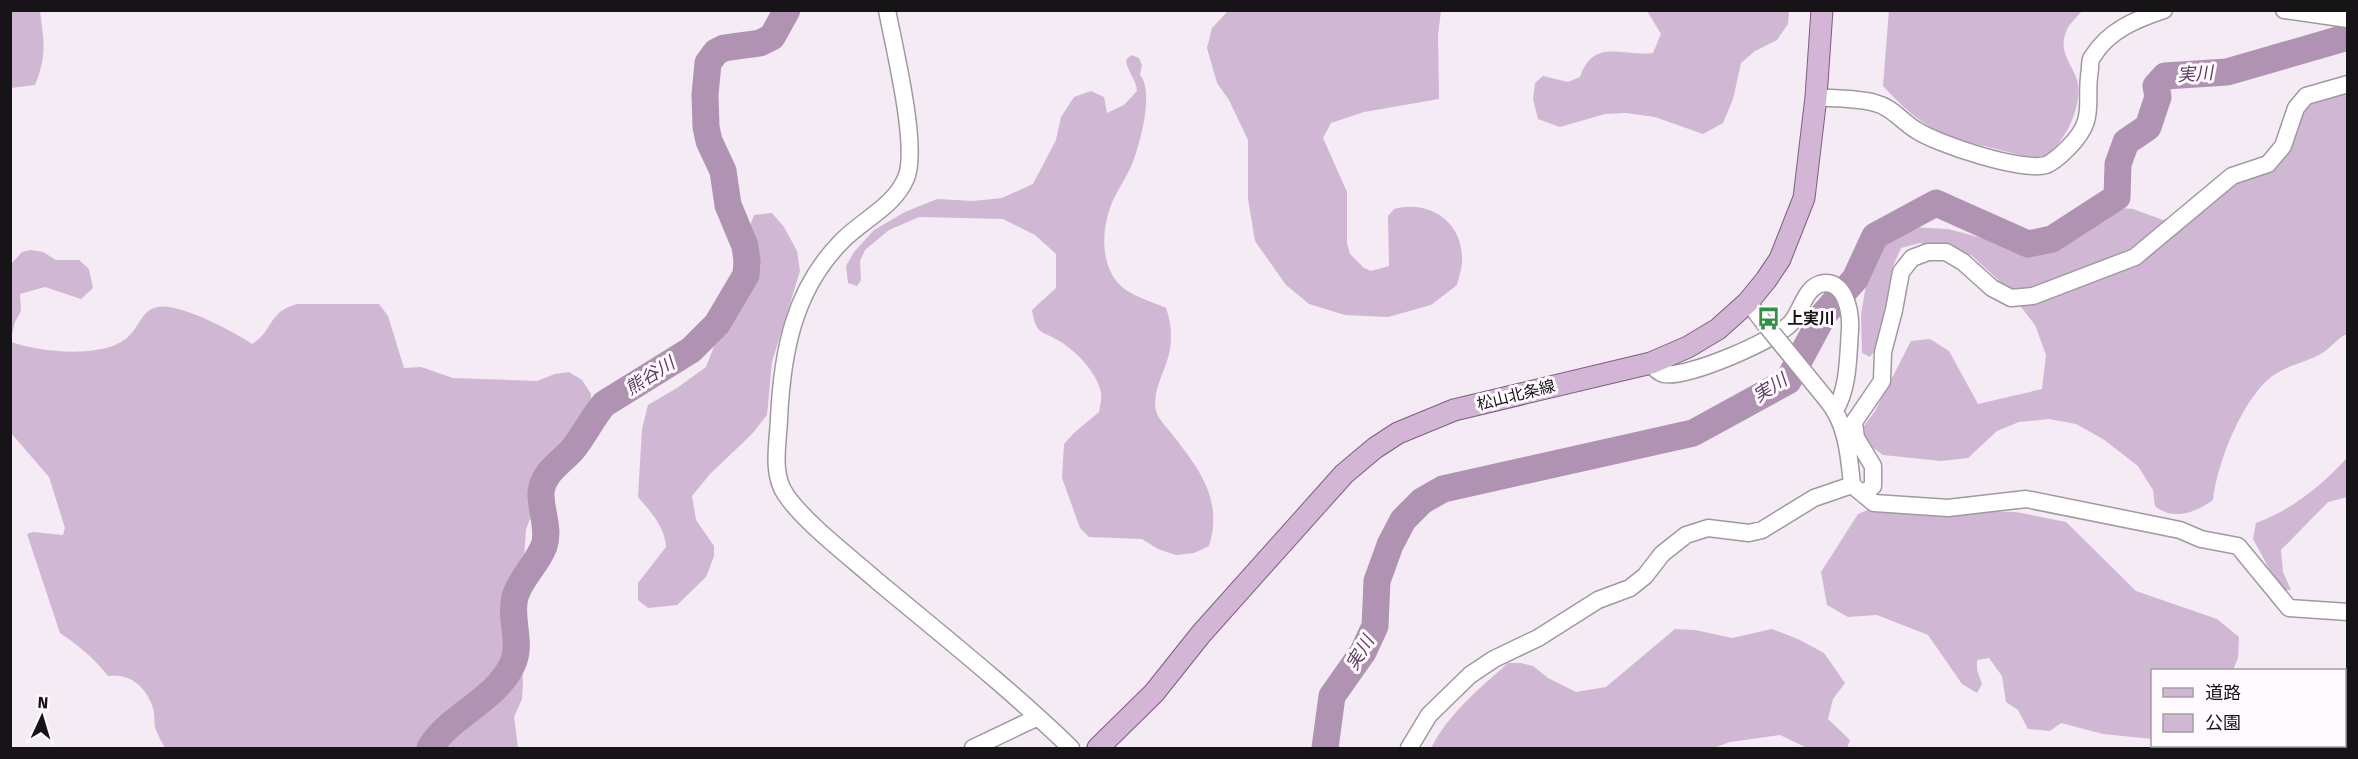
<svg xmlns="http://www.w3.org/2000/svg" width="2358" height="759" viewBox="0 0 2358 759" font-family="'Fira Sans','Noto Sans JP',sans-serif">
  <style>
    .green { fill: #d0b7d3 }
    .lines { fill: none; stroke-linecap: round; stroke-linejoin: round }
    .river { stroke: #b093b2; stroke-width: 27 }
    .minor-casing { stroke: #a199a2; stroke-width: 19 }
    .major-casing { stroke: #7e5d81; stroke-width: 23 }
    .minor { stroke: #fff; stroke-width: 16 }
    .major { stroke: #d3b5d6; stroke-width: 21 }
    .minor-bridge-casing { stroke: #a199a2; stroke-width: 19; stroke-linecap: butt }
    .minor-bridge { stroke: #fff; stroke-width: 16 }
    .labels { text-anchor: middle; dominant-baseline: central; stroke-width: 6; stroke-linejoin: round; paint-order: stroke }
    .poi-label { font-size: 16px; font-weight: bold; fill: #171418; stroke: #fefafe; text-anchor: start }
    .street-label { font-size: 16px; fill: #171418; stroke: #fefafe }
    .water-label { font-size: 18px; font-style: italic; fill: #603964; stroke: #fefafe }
  </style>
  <rect width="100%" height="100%" fill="#f4ebf5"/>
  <!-- green -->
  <path class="green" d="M1889 10 2082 11C2077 17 2068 25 2066 32 2058 52 2072 64 2077 80 2084 103 2064 150 2040 157 2032 159 2009 152 2000 150 1978 144 1945 138 1927 125 1910 114 1896 100 1883 86Z
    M10 11H40C44 41 47 56 35 85L11 88Z
    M1228 11H1441L1438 35 1439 99 1364 112 1331 123 1323 138 1347 192V243L1350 254 1364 268 1371 271 1389 266 1388 216 1394 209C1428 200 1461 220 1462 257 1463 266 1459 276 1457 285L1431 305 1388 317 1345 315 1309 304 1286 285 1255 241 1248 199V140L1229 100 1217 83 1207 48 1212 28Z
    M1647 11H1789L1788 24 1777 40 1755 51 1741 63 1733 99 1723 123 1703 134 1655 117 1626 113 1605 114 1560 127 1538 119 1533 99 1535 83 1543 76 1568 82 1580 77C1594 37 1622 57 1653 53L1661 34Z
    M1131 55 1139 58 1142 65 1140 75C1154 91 1141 139 1134 159 1128 176 1116 191 1110 208 1101 233 1101 267 1121 286 1131 296 1153 302 1166 308 1171 322 1172 335 1170 349 1167 370 1148 395 1158 416 1162 423 1170 431 1175 438 1201 471 1223 502 1209 546L1194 553 1176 555 1158 549 1142 539 1089 537 1080 528 1062 478 1064 444 1074 433 1099 412C1100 406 1102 399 1101 393 1098 374 1077 352 1061 342 1042 330 1036 336 1032 310L1056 288V254L1035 235 1003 219 919 217 889 230 865 250 860 261 861 280 857 286 848 283 846 266 854 252 874 230 905 212 937 199 973 201 1002 198 1033 184 1056 140 1061 117 1074 97 1091 91 1104 97 1107 113 1124 105 1137 91C1136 78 1127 72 1126 60Z
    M2347 93V334C2337 338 2331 348 2322 353 2306 363 2286 365 2271 377 2242 400 2217 463 2213 500 2195 513 2173 521 2155 506L2153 490 2138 466 2103 439 2076 424 2049 419 2019 422 1997 431 1968 458 1941 461 1883 455 1865 442 1864 426 1875 411 1911 341 1930 339 1949 351 1978 404 2042 389 2046 355 2035 325 2004 285 1971 255 1920 243 1901 248C1898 255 1894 263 1892 270 1886 297 1889 336 1870 357L1862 353 1861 314 1870 262 1885 238 1911 227 1948 229 1990 240 2018 252 2042 254 2091 222 2118 208 2133 209 2163 220 2200 208 2234 181 2271 169 2300 110 2309 100Z
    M772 213 784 227 797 251 800 271 772 362 767 415 752 434 710 474 692 496 696 520 714 546V556L706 577 677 605 648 608 638 600V583L666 547C665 527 651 512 638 497L642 429 648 405 677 388 706 367 747 261 748 231 754 215Z
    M31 250 43 252 56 260H79L89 269 93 288 81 299 45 287 20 294 21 311 15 322 11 338V264L22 252Z
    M297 304H379L388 316 404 368 421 367 453 378 537 381 555 374 569 372 582 380 591 394 590 415 548 475 526 529 524 558 517 587 523 682 522 699 514 717 518 748H165C162 742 157 734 155 727 154 721 155 714 153 708 147 688 130 672 108 676 94 658 78 645 60 633L27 534 33 532 63 535 65 528 49 477 11 433V342C39 352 107 360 130 335 140 325 142 310 158 307 180 303 234 332 252 344 270 333 268 320 283 310 287 307 292 306 297 304Z
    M2347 458V497L2328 502 2281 550 2283 572 2291 590 2280 589 2253 539 2256 523C2292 510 2322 485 2347 458Z
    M1870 509 2016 512 2066 522 2136 591 2217 619 2239 637 2238 658 2233 670H2152V739L2103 734 2061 723 2050 731 2028 729 2018 710 2006 702 2002 676 1989 658 1977 660V670L1982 684 1977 693 1962 684 1928 635 1877 615 1848 617 1827 605 1821 572 1858 514Z
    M1675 629 1695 630 1732 638 1772 629 1800 640 1824 653 1845 683 1833 699 1828 719 1850 740 1847 748H1807L1780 735 1730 742 1713 748H1431C1450 712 1478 690 1508 663H1521L1533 666 1548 678 1576 692 1606 687Z"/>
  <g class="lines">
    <!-- river -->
    <path class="river" d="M430 748C450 715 495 701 512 665 523 644 509 619 515 597 520 579 537 564 544 546 550 529 540 509 541 492 543 472 562 462 573 449 585 434 592 418 604 404L691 350 717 324 746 275 747 261 745 246 728 205 723 171 709 141 706 127 705 95 708 63 716 52 724 48 760 43 772 37 787 10
      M1325 748 1332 696 1363 652 1375 626 1377 581 1390 545 1403 520 1422 501 1443 489 1693 433 1788 381 1824 314 1855 279 1875 236 1936 203 2028 244 2052 239 2117 197 2118 164 2126 142 2148 127 2158 97 2156 86 2165 76 2227 72 2348 37"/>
    <defs>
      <path id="minor" d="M887 10C894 47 919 148 906 178 894 207 862 220 841 242 793 291 782 354 779 419 778 444 771 474 786 495 805 523 850 557 876 580 942 635 1010 689 1071 748
        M2284 10 2348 19
        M1816 97C1835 99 1857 98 1875 103 1892 107 1901 121 1916 130 1937 144 2022 172 2046 165 2054 162 2062 154 2068 148 2098 118 2084 104 2090 69 2090 64 2090 59 2093 56 2109 30 2137 19 2164 10
        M1748 302 1765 324
        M1651 363C1654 368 1657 372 1664 374 1688 378 1773 341 1790 324 1801 313 1804 289 1820 284 1845 277 1851 312 1850 330 1848 355 1849 388 1835 410
        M1827 400C1847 424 1849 455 1852 485L1874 503 1948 508 2026 499 2180 530 2201 539 2238 546 2289 608 2348 612
        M1864 493 1873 486V466L1856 438 1854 422 1882 381 1883 352 1894 310 1901 272 1912 258 1928 252H1946L1963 262 1992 288 2011 298 2033 296 2135 257 2232 176 2268 164 2283 146 2296 108 2306 96 2348 84
        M973 748 1038 717
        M1409 748 1429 715 1470 675 1494 659 1538 638 1598 600 1630 588 1645 576 1662 554 1686 535 1708 528 1749 533 1762 530 1814 498 1852 485"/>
      <path id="major" d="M1098 748 1154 693 1201 634 1344 474 1375 448 1398 433 1454 410 1651 363 1688 347 1718 329 1748 302 1766 280 1780 259 1804 198 1816 97 1822 10"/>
    </defs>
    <!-- minor casing -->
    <use href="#minor" class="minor-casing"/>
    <!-- major casing -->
    <use href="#major" class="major-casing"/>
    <!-- minor -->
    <use href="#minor" class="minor"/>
    <!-- major -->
    <use href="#major" class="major"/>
    <defs>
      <path id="minor-bridge" d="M1765 324 1827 400"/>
    </defs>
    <!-- minor-bridge casing -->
    <use href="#minor-bridge" class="minor-bridge-casing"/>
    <!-- minor-bridge -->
    <use href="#minor-bridge" class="minor-bridge"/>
  </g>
  <!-- icons -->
  <defs>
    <symbol id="bus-bare" viewBox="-9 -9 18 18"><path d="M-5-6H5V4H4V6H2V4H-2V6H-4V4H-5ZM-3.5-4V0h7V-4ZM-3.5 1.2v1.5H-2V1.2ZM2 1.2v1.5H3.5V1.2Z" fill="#319043" stroke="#fefafe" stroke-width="2.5" paint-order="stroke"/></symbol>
  </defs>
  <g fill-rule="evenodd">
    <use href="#bus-bare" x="1752" y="302" width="33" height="33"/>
  </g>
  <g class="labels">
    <!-- poi labels -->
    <g class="poi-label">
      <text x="1787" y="318">上実川</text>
    </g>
    <!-- street labels -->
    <g class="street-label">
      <text transform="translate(1516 395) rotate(-14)">松山北条線</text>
    </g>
    <!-- water labels -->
    <g class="water-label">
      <text transform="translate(2195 74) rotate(-4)">実川</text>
      <text transform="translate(650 376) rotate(-32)">熊谷川</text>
      <text transform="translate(1770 388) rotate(-33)">実川</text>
      <text transform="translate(1360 653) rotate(-59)">実川</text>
    </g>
  </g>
  <!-- border -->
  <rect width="2358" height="759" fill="none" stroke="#171418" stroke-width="24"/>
  <!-- legend -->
  <rect x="2151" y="669" width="195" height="78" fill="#fefafe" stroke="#a29ea2" stroke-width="1.5"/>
  <rect x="2163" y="688" width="30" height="9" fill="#d3b5d6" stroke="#a29ea2" stroke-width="1.5"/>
  <text x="2205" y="699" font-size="18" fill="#171418">道路</text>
  <rect x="2163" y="714" width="30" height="18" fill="#d0b7d3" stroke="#a29ea2" stroke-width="1.5"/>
  <text x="2205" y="729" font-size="18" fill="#171418">公園</text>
  <!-- north arrow -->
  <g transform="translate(42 717) rotate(4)" stroke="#fefafe" stroke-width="4.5" paint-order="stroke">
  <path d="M0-4.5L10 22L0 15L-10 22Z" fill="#171418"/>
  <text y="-9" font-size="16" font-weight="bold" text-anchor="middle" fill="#171418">N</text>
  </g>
</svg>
